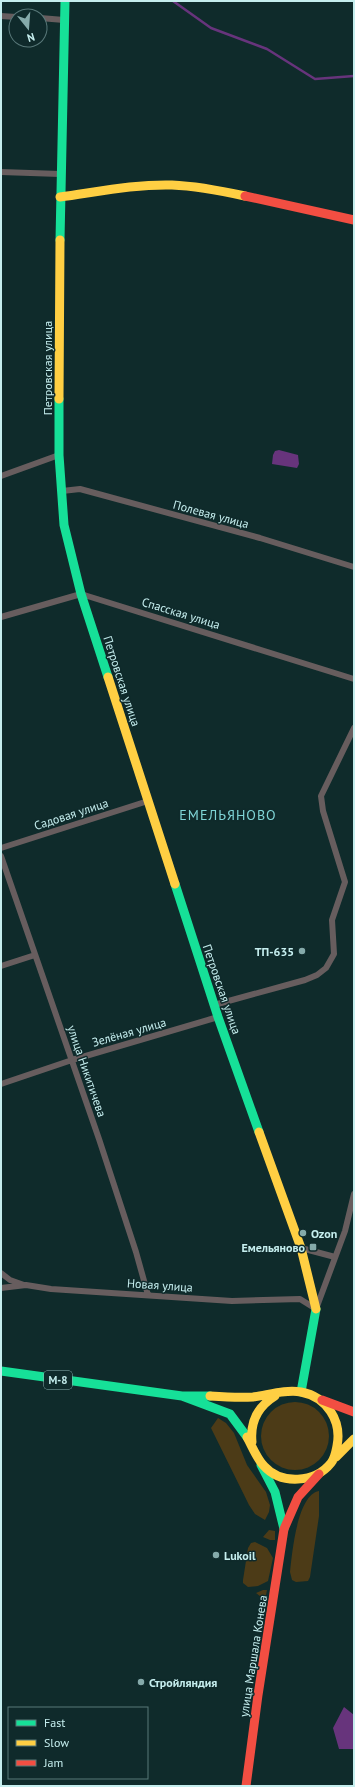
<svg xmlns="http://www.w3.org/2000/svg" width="355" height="1787" viewBox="0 0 355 1787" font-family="'PT Sans',sans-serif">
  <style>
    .green { fill: #4c3b17 }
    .water { fill: #67347c }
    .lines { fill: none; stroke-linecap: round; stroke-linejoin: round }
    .stream { stroke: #67347c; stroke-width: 2.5 }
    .street { stroke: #675d5e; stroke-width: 6 }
    .fast { stroke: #16e098; stroke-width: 9 }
    .slow { stroke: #ffcf43; stroke-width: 9 }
    .jam { stroke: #f24e42; stroke-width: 9 }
    .poi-dot { fill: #85aaaa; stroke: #0f2a2b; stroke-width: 1.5 }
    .labels { text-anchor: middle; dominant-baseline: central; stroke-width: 3; stroke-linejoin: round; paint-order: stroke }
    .shield { fill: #0f2a2b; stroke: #8eb3b4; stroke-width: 1 }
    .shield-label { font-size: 11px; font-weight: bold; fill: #c5eeee }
    .street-label { font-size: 12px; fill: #c5eeee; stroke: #0f2a2b }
    .poi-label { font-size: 12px; font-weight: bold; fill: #c5eeee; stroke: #0f2a2b; text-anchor: start }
    .quarter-label { font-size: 14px; letter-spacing: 1px; fill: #7fd5d6; stroke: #0f2a2b }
  </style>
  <rect width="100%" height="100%" fill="#0f2b2b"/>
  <!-- green -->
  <path class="green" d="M261 1436a34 34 0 1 1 68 0a34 34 0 1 1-68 0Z
    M218 1418 226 1423 234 1433 247 1465 266 1492 270 1505 269 1512 265 1520 255 1514 249 1505 211 1428Z
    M319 1491V1516L310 1577 308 1581 296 1582 292 1580 290 1572C292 1554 297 1495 319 1491Z
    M269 1530 275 1531V1540H270L263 1537Z
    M255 1542 267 1548 273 1558 268 1581 258 1586 248 1587 243 1583V1580L248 1548 251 1543Z
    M263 1590H267L265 1600 256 1593Z"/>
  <!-- water -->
  <path class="water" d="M279 450 298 455 299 464 297 468 272 464 273 455 275 451Z
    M344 1707 354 1715V1749H339L333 1728Z"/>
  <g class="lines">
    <!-- stream -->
    <path class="stream" d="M173 1 211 28 267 49 315 79 354 76"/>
    <!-- street -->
    <path class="street" d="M1 16 16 17
      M40 18 64 20
      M1 172 60 174
      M1 476 59 455
      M62 491 80 489 260 538 354 567
      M1 617 81 594 354 679
      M1 848 148 801
      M1 856 99 1139 136 1252 148 1295
      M1 966 35 955
      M214 1005 305 980 317 975 326 968 334 954 332 920 345 882 323 811 321 796 354 728
      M1 1084 72 1060 218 1017
      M301 1248 335 1257
      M1 1273 10 1280 24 1285
      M1 1288 26 1285 51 1289 232 1301 300 1299 316 1309 345 1231 354 1194"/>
    <!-- fast -->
    <path class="fast" d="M60 240 65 1
      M59 399V455L64 525 81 594 108 677
      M175 884 218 1017 259 1132
      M1 1371 182 1396H210
      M301 1392 316 1309
      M182 1396 230 1414 247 1437
      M261 1465 275 1492 284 1529"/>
    <!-- slow -->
    <path class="slow" d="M60 197C97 192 135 184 172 185 196 186 222 191 245 196
      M59 399 60 240
      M108 677 175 884
      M259 1132 301 1248 316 1309
      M210 1396C224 1397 239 1398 253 1397 268 1395 286 1389 301 1392 327 1397 342 1421 337 1446 336 1451 335 1458 331 1463 315 1483 281 1485 264 1466 257 1459 252 1446 247 1437
      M252 1442C250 1422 257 1407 275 1396
      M336 1457 354 1439"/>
    <!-- jam -->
    <path class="jam" d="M245 196 354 220
      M322 1400 354 1412
      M246 1786 258 1695 284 1529 298 1497 319 1474"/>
  </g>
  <!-- markers -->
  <g class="poi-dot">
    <circle cx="302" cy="951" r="4"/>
    <circle cx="303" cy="1233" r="4"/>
    <rect x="309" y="1243" width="8" height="8" rx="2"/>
    <circle cx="216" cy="1555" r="4"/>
    <circle cx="141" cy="1682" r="4"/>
  </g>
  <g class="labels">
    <!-- shield labels -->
    <rect class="shield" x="44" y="1371" width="28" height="18" rx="3"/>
    <g class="shield-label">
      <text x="58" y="1380">М-8</text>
    </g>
    <!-- street labels -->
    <g class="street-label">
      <text transform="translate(47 368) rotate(-90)">Петровская улица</text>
      <text transform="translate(211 514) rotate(15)">Полевая улица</text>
      <text transform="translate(181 613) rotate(17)">Спасская улица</text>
      <text transform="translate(122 681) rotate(72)">Петровская улица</text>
      <text transform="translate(71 814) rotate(-18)">Садовая улица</text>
      <text transform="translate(222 989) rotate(71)">Петровская улица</text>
      <text transform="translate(129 1032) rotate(-16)">Зелёная улица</text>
      <text transform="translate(87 1071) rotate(71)">улица Никитичева</text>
      <text transform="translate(160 1285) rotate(4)">Новая улица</text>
      <text transform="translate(253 1656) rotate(-81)">улица Маршала Конева</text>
    </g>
    <!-- poi labels -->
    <g class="poi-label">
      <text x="294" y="951" text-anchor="end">ТП-635</text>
      <text x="311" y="1233">Ozon</text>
      <text x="305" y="1247" text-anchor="end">Емельяново</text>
      <text x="224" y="1555">Lukoil</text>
      <text x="149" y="1682">Стройляндия</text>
    </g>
    <!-- quarter labels -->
    <g class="quarter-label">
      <text x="228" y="815">ЕМЕЛЬЯНОВО</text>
    </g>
  </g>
  <!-- border -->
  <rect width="355" height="1787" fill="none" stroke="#c5eeee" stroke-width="4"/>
  <!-- legend -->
  <rect x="8" y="1707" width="140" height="72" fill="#0f2a2b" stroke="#587879"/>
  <rect x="16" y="1720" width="20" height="6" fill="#16e098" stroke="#587879"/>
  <text x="44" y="1727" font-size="12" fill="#c5eeee">Fast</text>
  <rect x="16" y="1740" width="20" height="6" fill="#ffcf43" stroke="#587879"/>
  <text x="44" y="1747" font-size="12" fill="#c5eeee">Slow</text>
  <rect x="16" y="1760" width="20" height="6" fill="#f24e42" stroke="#587879"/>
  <text x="44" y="1767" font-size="12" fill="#c5eeee">Jam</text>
  <!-- north arrow -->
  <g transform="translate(28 28) rotate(163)"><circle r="19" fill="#0f2a2b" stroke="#587879"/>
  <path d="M0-3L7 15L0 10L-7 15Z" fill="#85aaaa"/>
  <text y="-6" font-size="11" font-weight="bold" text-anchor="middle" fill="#c5eeee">N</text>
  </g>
</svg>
